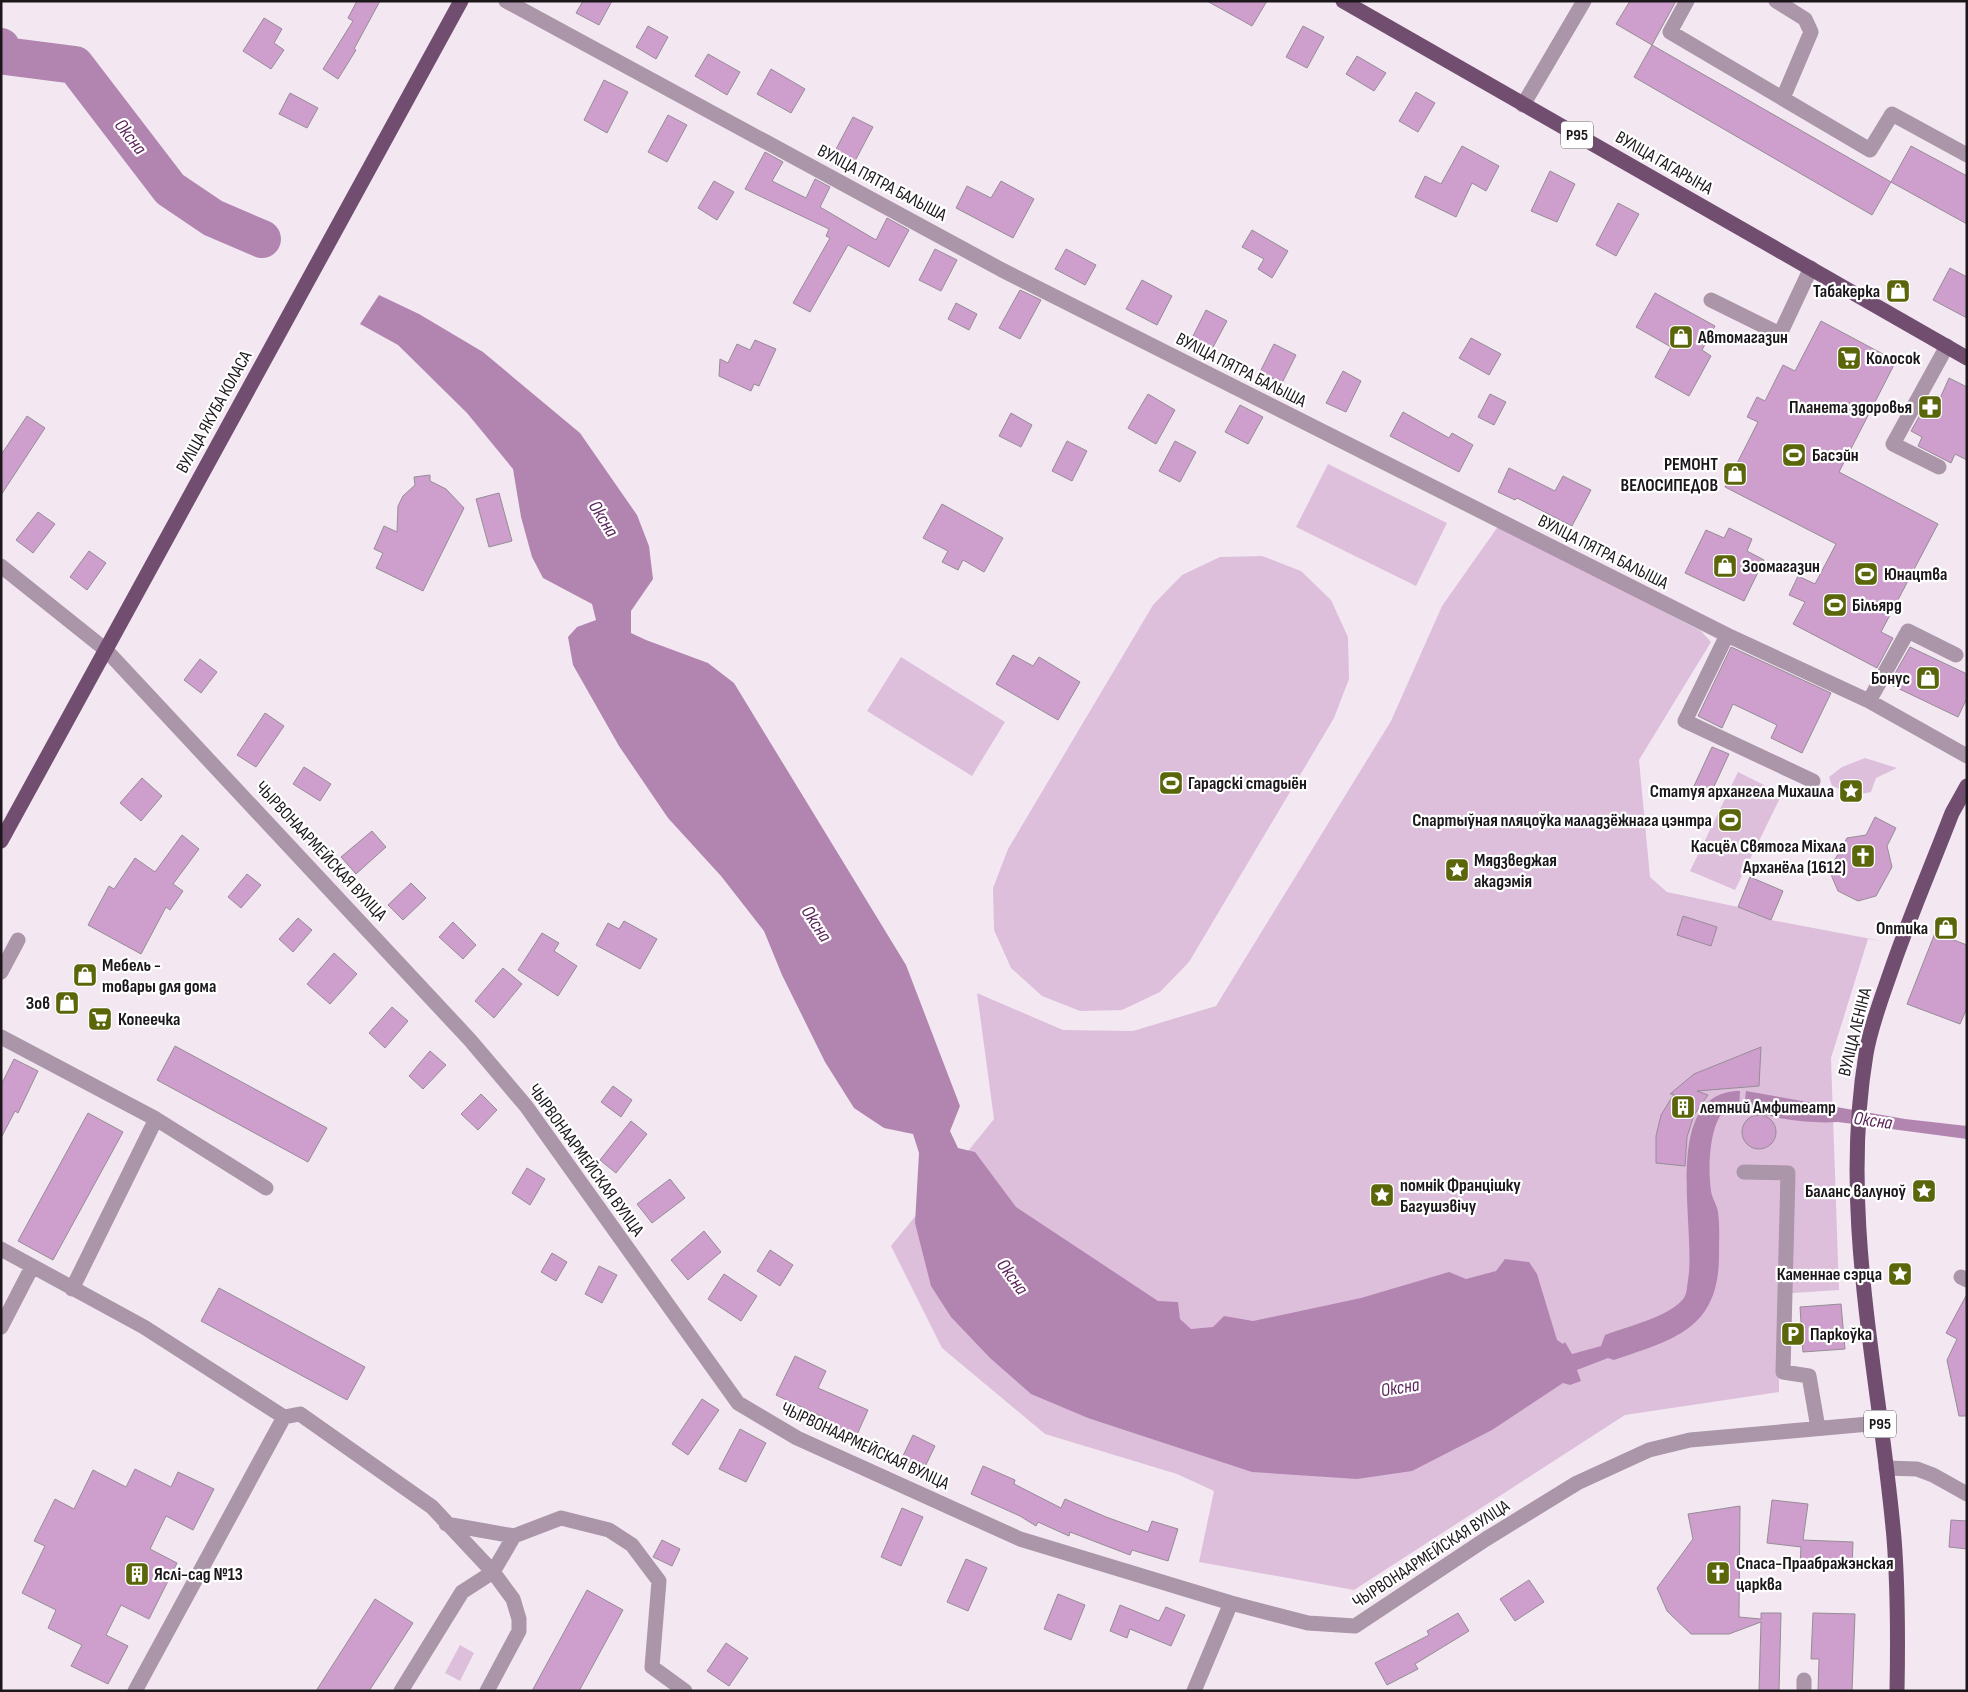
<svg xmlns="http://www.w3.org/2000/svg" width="1968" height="1692" viewBox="0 0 1968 1692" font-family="'Sofia Sans Condensed',sans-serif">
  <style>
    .green { fill: #ddbfdc }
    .water { fill: #b285b1 }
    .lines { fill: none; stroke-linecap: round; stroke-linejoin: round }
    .river { stroke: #b285b1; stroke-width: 38 }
    .building { fill: #ce9fcc; stroke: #968c96 }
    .minor { stroke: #aa95a9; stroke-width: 15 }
    .major { stroke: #714e70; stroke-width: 15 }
    .labels { text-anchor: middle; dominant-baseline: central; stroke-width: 4.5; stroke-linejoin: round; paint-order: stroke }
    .shield { fill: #fff; stroke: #5f5d5f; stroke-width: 1 }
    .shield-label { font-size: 16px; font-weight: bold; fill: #1b171b }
    .street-label { font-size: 18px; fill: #1b171b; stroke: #fff }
    .poi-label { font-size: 18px; font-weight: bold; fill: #1b171b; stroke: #fff; text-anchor: start }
    .water-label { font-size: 19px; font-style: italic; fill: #5b245b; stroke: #fff }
  </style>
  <rect width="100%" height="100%" fill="#f3e8f2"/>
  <!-- green -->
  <path class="green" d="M1328 464 1447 523 1416 586 1296 527Z
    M1499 525 1701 631 1711 642 1639 760 1650 877 1667 892 1738 907 1771 920 1882 941 1868 939 1831 1058 1839 1290 1778 1294 1779 1392 1625 1415 1354 1590 1199 1562 1214 1491 1177 1474 1045 1434 942 1348 891 1246 994 1119 977 993 1063 1030 1133 1031 1216 1006 1391 721 1442 606Z
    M1262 556 1301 571 1331 600 1348 637 1349 679 1334 718 1189 962 1160 992 1122 1010 1080 1011 1042 996 1011 968 994 930 993 888 1008 849 1153 605 1182 575 1220 557Z
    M901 657 1005 722 972 776 867 711Z
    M1865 758 1897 768 1876 778 1871 792 1856 795 1832 786 1829 777 1842 767Z
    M1738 772 1782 794 1735 890 1690 871Z
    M460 1645 474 1653 460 1681 445 1673Z"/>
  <!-- water -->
  <path class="water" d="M379 295 419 314 483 352 580 433 637 515 649 546 653 579 631 611V633L646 640 708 663 734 683 906 965 960 1106 950 1131 958 1148 975 1152 1016 1207 1158 1301 1178 1302 1180 1319 1191 1329 1213 1327 1224 1316 1253 1321 1361 1298 1449 1272 1466 1279 1496 1271 1505 1259 1529 1262 1537 1274 1557 1340 1563 1344 1565 1342 1572 1354 1601 1346 1605 1335C1629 1326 1669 1317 1684 1298 1687 1293 1687 1286 1688 1280 1697 1230 1659 1091 1740 1091L1739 1110 1720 1116C1709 1135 1708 1169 1711 1191 1712 1198 1717 1205 1718 1212 1720 1226 1719 1241 1719 1255 1719 1329 1675 1339 1614 1360L1608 1358 1577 1370 1581 1381 1570 1385 1563 1383 1492 1430 1412 1471 1357 1479 1252 1472 1088 1418 1031 1394 990 1358 951 1317 931 1286 915 1223 919 1153 913 1134 884 1128 854 1108 825 1062 782 975 764 931 721 876 668 818 619 746 573 665 568 637 577 627 596 620 592 604 543 578 532 557 521 517 513 469 467 413 398 345 360 324Z
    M1746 1091 1905 1119 1967 1126V1139L1838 1122C1807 1124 1774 1118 1744 1110Z"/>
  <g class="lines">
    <!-- river -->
    <path class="river" d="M1 47 5 56 75 65 170 189 213 218 262 239"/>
  </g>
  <!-- building -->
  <path class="building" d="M357 1H380L354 49 356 50 338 79 323 69 353 21 348 18Z
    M583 1H612L599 25 576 13Z
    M1207 1H1267L1252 26Z
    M1630 1H1676L1652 45 1616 24Z
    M264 18 282 29 274 43 284 50 271 69 243 51Z
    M648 26 668 37 656 59 636 47Z
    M1303 26 1324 37 1307 68 1286 57Z
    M1652 45 1891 182 1872 215 1634 77Z
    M708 54 740 72 727 95 695 76Z
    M1357 56 1386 73 1374 91 1346 74Z
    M771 69 805 89 791 113 757 94Z
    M604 80 628 92 607 133 584 120Z
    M1416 92 1435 103 1418 132 1399 121Z
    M290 93 318 108 307 128 279 114Z
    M668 115 687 125 667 162 648 152Z
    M853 117 873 127 855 161 835 151Z
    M1462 146 1499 166 1486 191 1472 183 1456 217 1415 197 1425 176 1441 184Z
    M1911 146 1967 176V224L1891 182Z
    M765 152 783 162 772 181 806 198 815 179 830 187 820 207 876 240 887 218 909 230 889 267 848 245 810 312 793 303 830 238 826 236 829 229 745 189Z
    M1550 171 1575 184 1557 222 1531 211Z
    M714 181 734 192 717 220 698 208Z
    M1001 181 1034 199 1013 238 956 208 967 186 991 198Z
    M1618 203 1639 214 1616 256 1596 245Z
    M1252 230 1288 251 1272 278 1258 269 1264 259 1242 247Z
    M935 249 957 260 941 291 919 280Z
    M1066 249 1096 265 1085 285 1055 269Z
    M1950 268 1967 277V318L1933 300Z
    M1142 280 1172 296 1157 325 1126 309Z
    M1020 290 1041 300 1020 339 999 328Z
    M1655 293 1715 326 1702 350 1711 356 1689 396 1655 377 1671 347 1636 327Z
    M956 303 977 314 969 330 948 319Z
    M1206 310 1227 321 1211 351 1191 340Z
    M1821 321 1896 361 1839 472 1938 524 1881 632 1893 638 1877 668 1793 624 1805 602 1789 595 1798 576 1815 584 1836 544 1725 487 1758 422 1747 417 1757 397 1765 401 1783 365 1795 371Z
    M1471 338 1501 354 1489 375 1459 358Z
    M755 340 776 349 759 386 754 384 751 391 719 376 720 359 728 363 737 344 750 350Z
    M1274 344 1296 355 1282 383 1260 372Z
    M1343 371 1361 381 1346 412 1326 403Z
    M1949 378 1967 387V460L1955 454 1951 463 1918 446 1922 437 1911 431 1929 399 1938 403Z
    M1148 394 1175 410 1156 444 1128 428Z
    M1490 394 1506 402 1494 425 1478 417Z
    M1240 405 1263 417 1248 444 1225 432Z
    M1403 412 1449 438 1452 433 1473 445 1459 472 1390 436Z
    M1011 413 1032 425 1021 447 999 436Z
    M27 416 45 428 1 495V455Z
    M1067 441 1087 451 1072 481 1052 471Z
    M1175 441 1196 452 1180 482 1159 471Z
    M1509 468 1555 491 1563 476 1591 490 1572 526 1517 498 1515 500 1498 492Z
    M430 475V481L446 489 464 508 423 591 376 568 383 553 374 549 384 526 397 532 398 506 403 496 415 485 414 477Z
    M499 493 512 541 489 547 476 499Z
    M942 504 1003 538 984 572 963 560 958 570 942 562 948 551 923 538Z
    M38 512 55 524 33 553 16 540Z
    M1729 528 1752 539 1747 551 1764 560 1744 601 1685 573 1706 530 1724 538Z
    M89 551 106 563 87 590 70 577Z
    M1731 647 1831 693 1802 753 1771 738 1777 725 1733 704 1722 728 1698 716Z
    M1910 647 1967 674V698L1958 717 1889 684Z
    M1013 655 1033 666 1039 657 1080 682 1058 720 996 684Z
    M200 659 217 672 201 693 184 680Z
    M265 713 284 726 256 767 237 755Z
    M1712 747 1729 754 1711 793 1694 786Z
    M304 767 331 784 320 801 293 784Z
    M142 778 162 796 141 821 120 803Z
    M1875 817 1896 828 1887 846 1892 867 1876 896 1858 901 1838 891 1829 870 1847 838 1866 835Z
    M372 831 386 847 356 874 341 857Z
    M182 835 199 849 173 884 183 891 170 910 166 907 141 954 88 925 109 886 114 889 135 858 155 872Z
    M247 874 261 885 241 908 228 897Z
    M1750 877 1783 891 1771 920 1738 907Z
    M411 883 426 898 403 920 388 905Z
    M1683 916 1717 927 1711 946 1677 935Z
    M298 918 312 930 293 952 279 939Z
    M624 921 657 939 640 969 596 945 608 923 619 929Z
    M453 922 476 945 463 959 439 937Z
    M542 933 559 943 554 951 577 966 558 996 518 970Z
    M1935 933 1967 945V1008L1960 1024 1907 1004Z
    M334 953 357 974 330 1004 307 984Z
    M503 968 522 984 494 1018 475 1001Z
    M392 1007 408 1021 385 1048 369 1033Z
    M175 1046 327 1128 308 1162 157 1080Z
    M1761 1047 1759 1086 1697 1091 1708 1095 1694 1115 1687 1137 1685 1166 1656 1163V1136L1661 1115 1674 1094H1670L1694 1074Z
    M430 1051 446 1065 423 1089 409 1076Z
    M14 1059 38 1071 18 1113 15 1111 1 1138V1085Z
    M613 1086 632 1100 621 1117 601 1102Z
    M481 1094 497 1110 478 1130 461 1114Z
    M88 1113 123 1132 53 1260 18 1241Z
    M1742 1132a17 17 0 1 1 34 0a17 17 0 1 1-34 0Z
    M631 1121 647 1134 616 1173 600 1160Z
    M527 1168 545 1179 530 1205 512 1193Z
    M670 1179 685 1198 652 1223 637 1204Z
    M704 1231 721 1252 688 1280 671 1260Z
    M770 1250 793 1265 780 1286 757 1271Z
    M552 1253 567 1262 556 1281 541 1272Z
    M599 1266 617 1275 602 1303 585 1294Z
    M724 1274 757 1296 741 1321 708 1299Z
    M219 1288 365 1367 347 1400 201 1321Z
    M1967 1294V1416H1959L1947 1360 1957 1339 1946 1333Z
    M1841 1304 1845 1349 1803 1352 1800 1307Z
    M795 1356 826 1371 818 1388 868 1410 855 1439 824 1425 827 1419 776 1395Z
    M702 1399 719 1410 688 1455 672 1444Z
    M740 1429 766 1443 746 1482 719 1469Z
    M913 1435 935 1446 922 1473 900 1462Z
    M983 1466 1015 1480 1014 1484 1061 1508 1065 1499 1106 1517 1148 1532 1152 1521 1178 1529 1168 1561 1132 1550 1130 1555 1070 1532 1069 1536 1038 1522 1036 1526 1020 1516 971 1494Z
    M135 1469 171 1487 178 1472 214 1489 193 1530 166 1516 150 1549 177 1563 149 1619 121 1605 106 1635 128 1646 108 1684 71 1666 82 1645 48 1628 56 1610 22 1593 45 1546 34 1541 55 1499 74 1509 93 1470 126 1487Z
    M1772 1500 1808 1504 1803 1540 1853 1542 1852 1569 1800 1567 1801 1547 1767 1543Z
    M1740 1506 1739 1617 1761 1619V1613H1781L1779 1691H1759L1761 1622 1729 1634H1691L1667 1611 1657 1588 1693 1539 1688 1514Z
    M902 1508 923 1517 901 1566 881 1557Z
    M1951 1520 1967 1521V1549L1949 1547Z
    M662 1540 680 1549 672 1566 653 1557Z
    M966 1559 987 1568 968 1611 947 1602Z
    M1529 1580 1544 1602 1515 1621 1500 1599Z
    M587 1590 623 1610 579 1691H532Z
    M1058 1594 1085 1605 1071 1640 1044 1629Z
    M375 1599 413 1623 369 1691H316Z
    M1120 1605 1159 1621 1166 1607 1185 1615 1171 1646 1130 1629 1127 1638 1110 1631Z
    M1458 1613 1469 1631 1415 1664 1418 1669 1387 1685 1375 1663 1429 1635 1427 1631Z
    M1813 1613 1855 1614 1852 1691H1818L1819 1659H1811Z
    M726 1643 748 1658 729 1686 707 1671Z"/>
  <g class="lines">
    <!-- minor -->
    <path class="minor" d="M506 1 1002 270 1727 635 1869 701 1967 756
      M1687 1 1670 32 1870 150 1892 114 1967 155
      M1776 1 1805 19 1811 32 1783 98
      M1523 105 1584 1
      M1711 300 1780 334 1811 268
      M1939 467 1893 444 1947 346
      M1 566 106 650 470 1040 526 1106 738 1403 797 1438 1020 1539 1231 1603 1308 1623 1355 1626 1486 1539 1577 1483 1649 1450 1690 1440 1880 1423
      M1727 635 1685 721 1813 781
      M1869 701 1908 631 1956 655
      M1 972 18 940
      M1 1037 156 1119 266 1188
      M1744 1172 1788 1173 1783 1372 1809 1376 1818 1428
      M1 1249 144 1327 284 1417 300 1414 432 1507 493 1572 513 1599 519 1619V1631L487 1691
      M1961 1277 1967 1280
      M72 1289 156 1119
      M1 1327 32 1267
      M1886 1468 1917 1469 1933 1475 1967 1494
      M446 1524 514 1536 561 1518 609 1530 632 1545 659 1581 652 1667 685 1691
      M135 1691 284 1417
      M401 1691 462 1592 493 1572 514 1536
      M1194 1691 1231 1603
      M1804 1691V1680"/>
    <!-- major -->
    <path class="major" d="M1343 1 1967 358
      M1 841 461 1
      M1897 1691C1898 1640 1898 1589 1894 1538 1880 1378 1839 1215 1866 1054 1871 1025 1882 997 1892 968 1910 916 1932 865 1952 813L1967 786"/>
  </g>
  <!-- icons -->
  <defs>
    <symbol id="shop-square" viewBox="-11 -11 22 22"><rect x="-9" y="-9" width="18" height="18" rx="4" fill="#5b660a" stroke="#fff"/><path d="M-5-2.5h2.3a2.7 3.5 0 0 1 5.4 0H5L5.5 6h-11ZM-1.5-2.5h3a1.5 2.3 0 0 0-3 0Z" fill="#fff"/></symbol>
    <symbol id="supermarket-square" viewBox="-11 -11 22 22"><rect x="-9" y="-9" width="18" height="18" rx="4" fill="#5b660a" stroke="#fff"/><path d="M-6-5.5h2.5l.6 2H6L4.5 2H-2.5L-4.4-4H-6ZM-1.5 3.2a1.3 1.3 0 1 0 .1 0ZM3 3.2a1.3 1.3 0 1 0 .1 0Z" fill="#fff"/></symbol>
    <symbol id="pharmacy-square" viewBox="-11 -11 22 22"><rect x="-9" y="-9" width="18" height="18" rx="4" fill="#5b660a" stroke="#fff"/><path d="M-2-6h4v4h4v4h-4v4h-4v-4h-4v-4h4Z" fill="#fff"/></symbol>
    <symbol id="stadium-square" viewBox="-11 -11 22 22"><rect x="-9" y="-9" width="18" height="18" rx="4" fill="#5b660a" stroke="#fff"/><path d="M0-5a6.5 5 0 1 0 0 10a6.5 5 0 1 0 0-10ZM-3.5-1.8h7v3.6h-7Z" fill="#fff"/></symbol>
    <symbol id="sight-square" viewBox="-11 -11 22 22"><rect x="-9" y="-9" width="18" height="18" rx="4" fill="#5b660a" stroke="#fff"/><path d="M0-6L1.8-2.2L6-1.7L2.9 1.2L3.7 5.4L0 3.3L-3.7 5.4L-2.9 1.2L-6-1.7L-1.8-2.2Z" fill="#fff"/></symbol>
    <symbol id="church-square" viewBox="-11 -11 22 22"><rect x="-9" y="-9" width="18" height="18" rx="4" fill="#5b660a" stroke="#fff"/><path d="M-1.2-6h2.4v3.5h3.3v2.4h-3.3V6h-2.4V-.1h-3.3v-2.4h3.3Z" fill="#fff"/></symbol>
    <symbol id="building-square" viewBox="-11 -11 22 22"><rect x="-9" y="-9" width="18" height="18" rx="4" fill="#5b660a" stroke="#fff"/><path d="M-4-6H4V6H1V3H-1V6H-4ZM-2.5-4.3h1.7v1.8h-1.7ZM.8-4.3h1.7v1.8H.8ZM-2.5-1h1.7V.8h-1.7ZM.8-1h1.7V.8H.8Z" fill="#fff"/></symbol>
    <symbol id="parking-square" viewBox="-11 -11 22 22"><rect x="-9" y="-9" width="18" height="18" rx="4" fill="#5b660a" stroke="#fff"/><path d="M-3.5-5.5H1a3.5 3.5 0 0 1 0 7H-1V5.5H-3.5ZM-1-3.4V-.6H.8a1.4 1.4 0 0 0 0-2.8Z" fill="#fff"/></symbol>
  </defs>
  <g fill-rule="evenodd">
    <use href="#shop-square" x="1884" y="277" width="28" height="28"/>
    <use href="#shop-square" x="1667" y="323" width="28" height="28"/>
    <use href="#supermarket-square" x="1835" y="344" width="28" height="28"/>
    <use href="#pharmacy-square" x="1916" y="393" width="28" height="28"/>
    <use href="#stadium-square" x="1780" y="441" width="28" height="28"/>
    <use href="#shop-square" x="1721" y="460" width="28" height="28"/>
    <use href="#shop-square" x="1711" y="552" width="28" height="28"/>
    <use href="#stadium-square" x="1852" y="560" width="28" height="28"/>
    <use href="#stadium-square" x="1821" y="591" width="28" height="28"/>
    <use href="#shop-square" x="1914" y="664" width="28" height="28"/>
    <use href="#stadium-square" x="1157" y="769" width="28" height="28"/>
    <use href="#sight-square" x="1837" y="777" width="28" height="28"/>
    <use href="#stadium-square" x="1716" y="806" width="28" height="28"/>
    <use href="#church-square" x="1849" y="842" width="28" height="28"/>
    <use href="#sight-square" x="1443" y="856" width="28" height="28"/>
    <use href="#shop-square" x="1932" y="914" width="28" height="28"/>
    <use href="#shop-square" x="71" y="961" width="28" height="28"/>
    <use href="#shop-square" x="53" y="989" width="28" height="28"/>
    <use href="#supermarket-square" x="86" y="1005" width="28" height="28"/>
    <use href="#building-square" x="1669" y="1093" width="28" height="28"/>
    <use href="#sight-square" x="1910" y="1177" width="28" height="28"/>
    <use href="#sight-square" x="1368" y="1181" width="28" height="28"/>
    <use href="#sight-square" x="1886" y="1260" width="28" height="28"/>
    <use href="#parking-square" x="1779" y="1320" width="28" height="28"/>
    <use href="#church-square" x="1704" y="1559" width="28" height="28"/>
    <use href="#building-square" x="123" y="1560" width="28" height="28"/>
  </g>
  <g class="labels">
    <!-- shield labels -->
    <g class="shield">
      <rect x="1561" y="121.5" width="32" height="27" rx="4"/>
      <rect x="1864" y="1410.5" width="32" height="27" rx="4"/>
    </g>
    <g class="shield-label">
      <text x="1577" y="135">Р95</text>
      <text x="1880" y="1424">Р95</text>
    </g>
    <!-- street labels -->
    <g class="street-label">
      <text transform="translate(1664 163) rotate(30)">ВУЛІЦА ГАГАРЫНА</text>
      <text transform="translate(882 183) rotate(28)">ВУЛІЦА ПЯТРА БАЛЫША</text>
      <text transform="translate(1241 370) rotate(27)">ВУЛІЦА ПЯТРА БАЛЫША</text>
      <text transform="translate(214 412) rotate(-61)">ВУЛІЦА ЯКУБА КОЛАСА</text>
      <text transform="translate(1603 552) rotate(27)">ВУЛІЦА ПЯТРА БАЛЫША</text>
      <text transform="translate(321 851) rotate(47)">ЧЫРВОНААРМЕЙСКАЯ ВУЛІЦА</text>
      <text transform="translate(1855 1032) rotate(-76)">ВУЛІЦА ЛЕНІНА</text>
      <text transform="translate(586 1160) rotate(54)">ЧЫРВОНААРМЕЙСКАЯ ВУЛІЦА</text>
      <text transform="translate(865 1446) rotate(25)">ЧЫРВОНААРМЕЙСКАЯ ВУЛІЦА</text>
      <text transform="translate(1431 1554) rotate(-33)">ЧЫРВОНААРМЕЙСКАЯ ВУЛІЦА</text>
    </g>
    <!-- poi labels -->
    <g class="poi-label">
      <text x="1880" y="291" text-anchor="end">Табакерка</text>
      <text x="1698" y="337">Автомагазин</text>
      <text x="1866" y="358">Колосок</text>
      <text x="1912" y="407" text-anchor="end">Планета здоровья</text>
      <text x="1812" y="455">Басэйн</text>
      <text x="1718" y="464" text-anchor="end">РЕМОНТ<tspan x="1718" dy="21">ВЕЛОСИПЕДОВ</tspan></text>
      <text x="1742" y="566">Зоомагазин</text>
      <text x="1884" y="574">Юнацтва</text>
      <text x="1852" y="605">Більярд</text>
      <text x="1910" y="678" text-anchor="end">Бонус</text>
      <text x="1188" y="783">Гарадскі стадыён</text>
      <text x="1834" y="791" text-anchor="end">Статуя архангела Михаила</text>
      <text x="1712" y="820" text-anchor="end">Спартыўная пляцоўка маладзёжнага цэнтра</text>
      <text x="1846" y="846" text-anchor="end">Касцёл Святога Міхала<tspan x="1846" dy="21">Арханёла (1612)</tspan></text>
      <text x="1474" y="860">Мядзведжая<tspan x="1474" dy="21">акадэмія</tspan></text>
      <text x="1928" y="928" text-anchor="end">Оптика</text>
      <text x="102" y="965">Мебель -<tspan x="102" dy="21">товары для дома</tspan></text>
      <text x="50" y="1003" text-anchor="end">Зов</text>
      <text x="118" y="1019">Копеечка</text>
      <text x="1700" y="1107">летний Амфитеатр</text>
      <text x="1400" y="1185">помнік Францішку<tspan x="1400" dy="21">Багушэвічу</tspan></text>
      <text x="1906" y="1191" text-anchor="end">Баланс валуноў</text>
      <text x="1882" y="1274" text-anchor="end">Каменнае сэрца</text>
      <text x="1810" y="1334">Паркоўка</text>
      <text x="1736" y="1563">Спаса-Праабражэнская<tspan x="1736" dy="21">царква</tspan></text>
      <text x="154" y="1574">Яслі-сад №13</text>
    </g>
    <!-- water labels -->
    <g class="water-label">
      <text transform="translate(130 137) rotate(52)">Оксна</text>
      <text transform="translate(603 519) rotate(58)">Оксна</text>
      <text transform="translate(816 924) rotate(57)">Оксна</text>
      <text transform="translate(1873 1121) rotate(8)">Оксна</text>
      <text transform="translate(1012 1277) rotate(54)">Оксна</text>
      <text transform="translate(1400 1388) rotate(-9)">Оксна</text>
    </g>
  </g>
  <!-- border -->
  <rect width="1968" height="1692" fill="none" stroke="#1b171b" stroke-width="5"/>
</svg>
